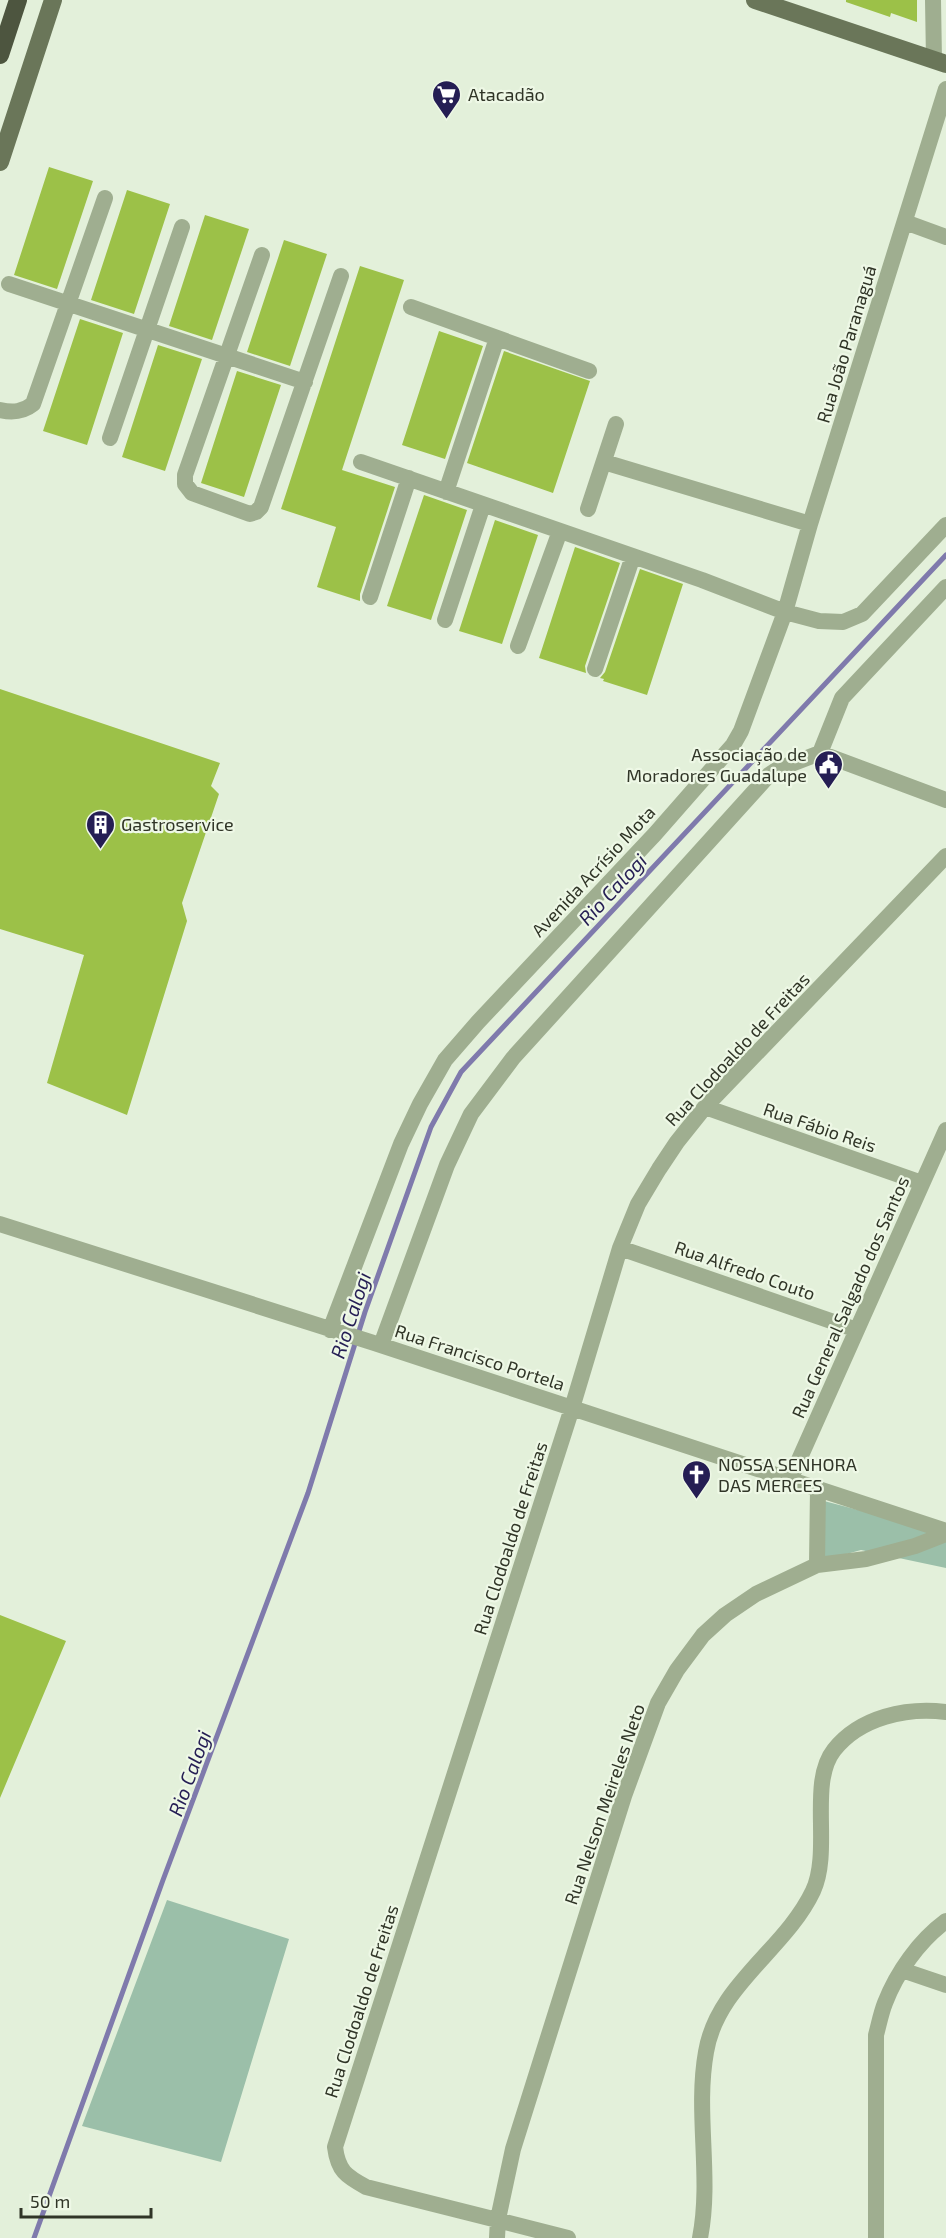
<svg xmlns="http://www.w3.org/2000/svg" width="946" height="2238" viewBox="0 0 946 2238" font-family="'Exo 2',sans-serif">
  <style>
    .green { fill: #9bbfa9 }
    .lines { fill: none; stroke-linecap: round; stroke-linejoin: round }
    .stream { stroke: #7f7aac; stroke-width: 5 }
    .building { fill: #9cc148 }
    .minor { stroke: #9fae90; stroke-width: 16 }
    .major { stroke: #6a7659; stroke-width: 18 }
    .highway { stroke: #4d553f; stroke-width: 18 }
    .labels { text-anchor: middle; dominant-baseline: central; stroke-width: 4.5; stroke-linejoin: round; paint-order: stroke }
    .poi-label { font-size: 18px; fill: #303527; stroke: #eef8e6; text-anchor: start }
    .street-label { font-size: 18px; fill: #303527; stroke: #eef8e6 }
    .water-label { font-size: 20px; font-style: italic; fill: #251e54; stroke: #eef8e6 }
  </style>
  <rect width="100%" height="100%" fill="#e3f0da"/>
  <!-- green -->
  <path class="green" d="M824 1501 946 1533V1568L861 1550 821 1561Z
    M167 1900 289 1939 221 2162 82 2126Z"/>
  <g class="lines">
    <!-- stream -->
    <path class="stream" d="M34 2238 163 1880 308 1493 365 1312 431 1127 461 1072 946 555"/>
  </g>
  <!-- building -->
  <path class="building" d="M846 0H917V22L891 13 890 17 846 2Z
    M49 167 93 181 57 289 14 275Z
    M127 190 170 204 134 314 91 300Z
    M205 215 249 229 212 340 169 326Z
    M284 240 327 254 290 366 247 352Z
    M360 266 404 280 342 470 395 487 360 594V601L317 587 336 527 281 509Z
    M80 319 123 333 87 445 43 431Z
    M439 331 483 346 445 459 402 445Z
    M158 345 202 359 165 471 122 457Z
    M504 351 590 381 553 493 467 463Z
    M237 371 281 385 244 497 201 483Z
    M424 495 467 510 431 620 387 606Z
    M495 520 538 535 502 644 459 631Z
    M575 547 620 563 585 666 586 673 539 658Z
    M640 569 683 584 647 695 603 681 604 679 600 678 605 672Z
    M0 689 220 763 211 786 219 794 182 903 187 921 127 1115 47 1083 84 955 0 929Z
    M0 1615 66 1641 0 1798Z"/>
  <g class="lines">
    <!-- minor -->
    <path class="minor" d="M933 0 934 60
      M905 222 946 237
      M262 255 185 475V484L192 493 250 514 256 512 261 507 341 276
      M9 284 305 382
      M411 307 589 371
      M0 410C13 413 23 412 33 404L105 198
      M110 438 182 227
      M361 462 702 580 785 612 810 524 946 89
      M604 462 810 524
      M446 492 497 338
      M588 509 616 424
      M370 597 409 478
      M445 620 483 505
      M518 646 560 531
      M595 669 633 556
      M820 753 946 800
      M705 1107 922 1183
      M0 1224 374 1343 946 1531
      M620 1248 857 1330
      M330 1330 401 1144 420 1104 445 1060 478 1022 655 834 733 745 741 731 785 612 819 621 843 622 862 614 946 525
      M381 1345 447 1165 471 1114 513 1058 769 775 778 769 820 753 842 698 946 587
      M790 1480 946 1130
      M817 1565 818 1489
      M902 1970 946 1985
      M497 2238 498 2219 513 2149 624 1796 658 1703 677 1670 703 1635 725 1615 756 1594 817 1565 866 1559 915 1546 946 1534
      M568 2238 366 2187C346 2176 338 2171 335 2147L572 1408 620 1248 638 1204 659 1169 677 1142 705 1107 946 856
      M700 2238C712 2177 695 2113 706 2052 717 1985 785 1950 813 1891 832 1850 808 1783 834 1750 860 1717 907 1707 946 1712
      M876 2238V2035C879 2024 881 2013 885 2003 897 1972 919 1941 946 1921"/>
    <!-- major -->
    <path class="major" d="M755 0 946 64
      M0 162 53 0"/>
    <!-- highway -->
    <path class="highway" d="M0 55 18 0"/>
  </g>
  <!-- icons -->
  <defs>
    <symbol id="supermarket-pin" viewBox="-11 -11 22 30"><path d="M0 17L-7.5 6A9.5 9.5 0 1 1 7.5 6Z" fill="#251e54" stroke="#eef8e6"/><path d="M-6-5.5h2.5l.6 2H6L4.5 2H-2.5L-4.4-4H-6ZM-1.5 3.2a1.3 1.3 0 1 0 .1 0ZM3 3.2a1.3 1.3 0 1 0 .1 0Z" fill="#fff"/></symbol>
    <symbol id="civic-pin" viewBox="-11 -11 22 30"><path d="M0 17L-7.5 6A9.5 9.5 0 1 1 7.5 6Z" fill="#251e54" stroke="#eef8e6"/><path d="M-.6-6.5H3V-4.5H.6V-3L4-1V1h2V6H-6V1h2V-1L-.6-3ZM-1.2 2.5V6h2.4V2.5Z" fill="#fff"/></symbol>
    <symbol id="building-pin" viewBox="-11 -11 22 30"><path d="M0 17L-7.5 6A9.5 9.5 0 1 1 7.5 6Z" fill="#251e54" stroke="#eef8e6"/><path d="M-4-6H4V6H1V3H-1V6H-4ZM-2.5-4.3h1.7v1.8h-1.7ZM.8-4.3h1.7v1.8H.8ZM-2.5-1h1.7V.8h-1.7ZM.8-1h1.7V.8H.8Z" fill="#fff"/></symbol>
    <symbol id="church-pin" viewBox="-11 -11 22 30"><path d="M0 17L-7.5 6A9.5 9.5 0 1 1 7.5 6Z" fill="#251e54" stroke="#eef8e6"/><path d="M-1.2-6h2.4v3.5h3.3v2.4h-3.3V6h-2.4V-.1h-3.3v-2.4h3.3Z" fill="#fff"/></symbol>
  </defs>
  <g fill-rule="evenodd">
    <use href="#supermarket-pin" x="430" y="78" width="33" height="45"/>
    <use href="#civic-pin" x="812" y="748" width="33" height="45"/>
    <use href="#building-pin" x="84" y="808" width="33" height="45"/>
    <use href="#church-pin" x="680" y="1458" width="33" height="45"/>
  </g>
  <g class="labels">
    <!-- poi labels -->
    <g class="poi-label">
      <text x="468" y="94">Atacadão</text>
      <text x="807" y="754" text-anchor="end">Associação de<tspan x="807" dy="21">Moradores Guadalupe</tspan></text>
      <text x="121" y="824">Gastroservice</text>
      <text x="718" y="1464">NOSSA SENHORA<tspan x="718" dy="21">DAS MERCES</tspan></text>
    </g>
    <!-- street labels -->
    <g class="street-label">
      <text transform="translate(846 344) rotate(-73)">Rua João Paranaguá</text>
      <text transform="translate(593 871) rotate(-47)">Avenida Acrísio Mota</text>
      <text transform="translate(737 1049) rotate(-47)">Rua Clodoaldo de Freitas</text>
      <text transform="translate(820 1127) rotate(19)">Rua Fábio Reis</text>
      <text transform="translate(745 1270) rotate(19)">Rua Alfredo Couto</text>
      <text transform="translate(850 1297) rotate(-66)">Rua General Salgado dos Santos</text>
      <text transform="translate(480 1357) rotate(18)">Rua Francisco Portela</text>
      <text transform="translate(510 1538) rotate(-72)">Rua Clodoaldo de Freitas</text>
      <text transform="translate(604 1804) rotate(-71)">Rua Nelson Meireles Neto</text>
      <text transform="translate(361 2001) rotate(-72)">Rua Clodoaldo de Freitas</text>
    </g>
    <!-- water labels -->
    <g class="water-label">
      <text transform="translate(612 889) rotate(-47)">Rio Calogi</text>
      <text transform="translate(350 1315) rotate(-72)">Rio Calogi</text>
      <text transform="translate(189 1773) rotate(-70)">Rio Calogi</text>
    </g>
  </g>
  <!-- scale -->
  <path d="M21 2208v9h130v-9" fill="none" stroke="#303527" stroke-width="3"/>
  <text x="30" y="2208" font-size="18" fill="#303527" stroke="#eef8e6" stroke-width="4.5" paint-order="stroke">50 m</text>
</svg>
